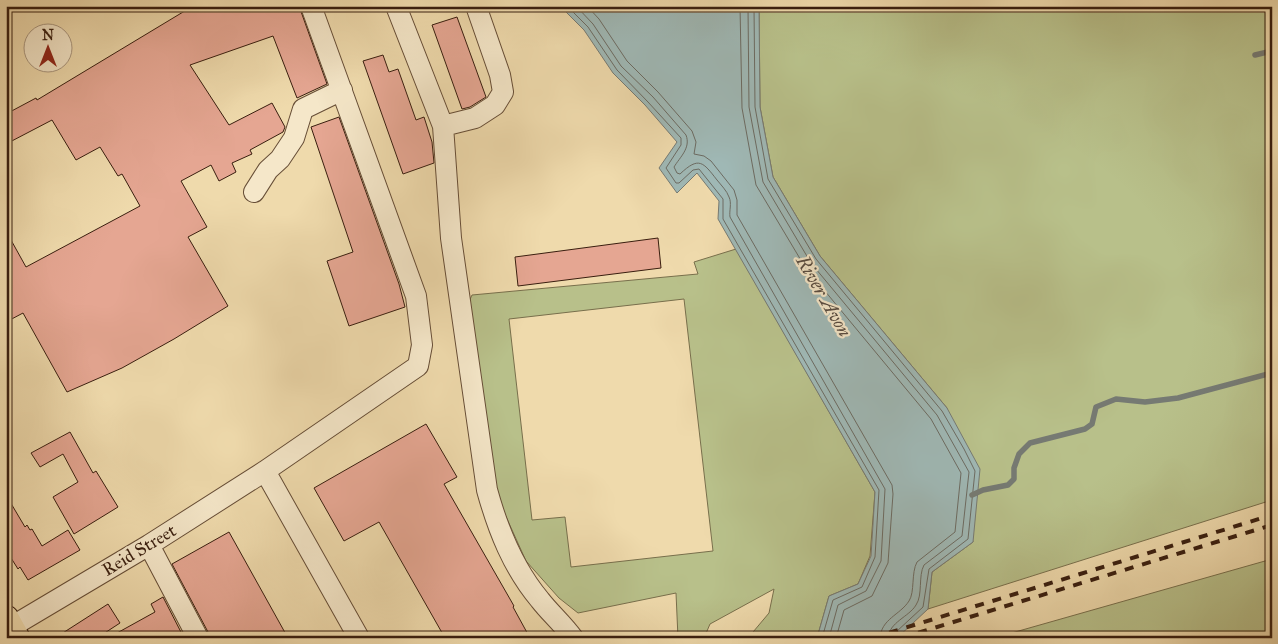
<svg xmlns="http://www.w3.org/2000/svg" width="1278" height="644" viewBox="0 0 1278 644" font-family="'IM FELL Great Primer',serif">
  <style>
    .green { fill: #b8c08a; stroke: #786f4c; fill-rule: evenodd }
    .water { fill: #9fb8b5; stroke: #767a73 }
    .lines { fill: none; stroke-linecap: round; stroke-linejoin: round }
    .shore { stroke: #6c6b62; stroke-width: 1 }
    .stream { stroke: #767a73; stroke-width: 5.5 }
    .building { fill: #e5a692; stroke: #391e0f }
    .minor-casing { stroke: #664d36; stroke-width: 22 }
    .major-casing { stroke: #391e0f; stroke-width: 27 }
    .minor { stroke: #f5e7c9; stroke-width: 20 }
    .major { stroke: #efdaac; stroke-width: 25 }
    .rail { stroke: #391e0f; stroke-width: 4; stroke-dasharray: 9 9; stroke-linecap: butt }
    .labels { text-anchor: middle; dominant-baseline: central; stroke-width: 4.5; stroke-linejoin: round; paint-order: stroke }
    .street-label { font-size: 18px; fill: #391e0f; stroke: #f5e7c9 }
    .water-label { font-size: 19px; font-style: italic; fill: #584c41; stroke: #f5e7c9 }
  </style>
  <rect width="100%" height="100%" fill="#efdaac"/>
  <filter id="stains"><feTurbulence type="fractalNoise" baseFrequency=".004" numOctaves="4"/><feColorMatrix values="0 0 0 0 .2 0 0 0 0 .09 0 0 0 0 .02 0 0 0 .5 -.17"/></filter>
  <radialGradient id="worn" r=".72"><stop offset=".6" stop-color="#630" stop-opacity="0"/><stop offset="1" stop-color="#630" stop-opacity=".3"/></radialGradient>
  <!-- green -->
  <path class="green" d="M759 6H1272V500L928 609 932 572 973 542 947 408 820 256 773 177 760 107Z
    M736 249 875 492 870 556 858 584 829 596 817 638H748L769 613 774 589 710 624 704 638H678L676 593 578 613 559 598 526 561 494 490 468 304 472 295 698 274 694 262ZM684 299 713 551 571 567 565 517 532 520 509 319Z
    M1272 559V638H994Z"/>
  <!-- water -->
  <path class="water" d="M560 6H759L760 107 773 177 820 256 947 408 980 469 973 542 932 572 928 609 897 638H817L829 596 858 584 871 556 875 492 718 219 719 201 697 173 677 193 659 168 677 142 645 105 613 73 584 30Z"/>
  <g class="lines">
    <!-- shore -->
    <path class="shore" d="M567 6 588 27 617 70 648 102 681 138V145L666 168 676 183H679L693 170 699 169 723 199V219L879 490 875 557 862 587 833 600 822 638
      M576 6 593 24 621 66 653 97 686 135C691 148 680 157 674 167L677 173 680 174C699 156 703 162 717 180 721 185 727 191 729 197 732 203 729 211 730 217L885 489 881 561 866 591 838 605 829 638
      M587 6 599 19 627 61 658 92 692 131 696 142 694 154 704 156 711 161 734 190 737 200V215L892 485 893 494 888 563 872 596 844 610 836 638
      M740 6 742 108 756 185 805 267 931 419 961 473 955 532 917 562C911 573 915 592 909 601 900 615 881 619 880 638
      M748 6 749 107 763 182 811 263 937 415 969 472 962 536 924 565C918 576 923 595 916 605 909 617 889 622 888 638
      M754 6 755 107 768 179 816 259 942 411 964 449 975 471 968 539 929 569 923 607 896 632 894 638"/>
    <!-- stream -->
    <path class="stream" d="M1255 55 1272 51
      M972 495 983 490 1008 485 1014 479V468L1019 454 1030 443 1085 429 1092 424 1096 407 1116 399 1145 402 1178 398 1272 373"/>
  </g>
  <!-- building -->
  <path class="building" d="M193 6H299L327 84 297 98 273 36 190 65 229 125 272 103 285 127 283 132 250 150 252 154 232 163 236 172 219 181 211 165 181 181 207 227 188 237 228 306 174 339 122 368 67 392 23 313 6 322V231L26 267 140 206 122 174 118 176 100 147 76 160 52 120 6 144V114L36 98 37 100Z
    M457 17 486 97 470 107 462 109 432 25Z
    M383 55 389 72 398 69 416 120 424 117 432 142 434 163 403 174 363 61Z
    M339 117 399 284 405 307 349 326 327 261 353 252 311 127Z
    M658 238 661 268 518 286 515 257Z
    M426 424 457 477 444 484 514 606 513 607 530 638H445L379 522 344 541 314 488Z
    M70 432 93 473 96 471 118 507 74 534 53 497 78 482 63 454 40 467 31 453Z
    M6 495 25 527 27 525 30 530 32 529 42 546 68 530 80 550 28 580 20 567 18 569 6 550Z
    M229 532 288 638H210L208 632 172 564Z
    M163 597 184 638H108L155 612 151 604Z
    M108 604 120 623 97 638H55Z"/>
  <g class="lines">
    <defs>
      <path id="minor" d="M396 6 443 126 475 118 495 105 503 92 500 75 476 6
        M443 126 451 238 487 490C498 530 513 568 540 600 550 613 563 624 573 638
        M254 192 268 170 280 159 294 138 303 109 342 90
        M265 471 359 638
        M149 545 198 638
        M11 627 149 545 265 471 418 366 422 345 416 296 311 6"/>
      <path id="major" d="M6 618 17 638"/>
    </defs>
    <!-- minor casing -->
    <use href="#minor" class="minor-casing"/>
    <!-- major casing -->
    <use href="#major" class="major-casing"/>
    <!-- minor -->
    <use href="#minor" class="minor"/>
    <!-- major -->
    <use href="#major" class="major"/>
    <!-- rail -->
    <path class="rail" d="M872 638 1272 515
      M901 638 1272 525"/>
  </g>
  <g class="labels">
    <!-- street labels -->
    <g class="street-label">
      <text transform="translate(139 550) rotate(-31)">Reid Street</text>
    </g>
    <!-- water labels -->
    <g class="water-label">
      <text transform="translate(824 296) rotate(60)">River Avon</text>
    </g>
  </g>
  <!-- margin -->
  <rect width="1278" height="644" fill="none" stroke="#efdaac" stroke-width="25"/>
  <rect x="8" y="8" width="1263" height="629" fill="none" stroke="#391e0f" stroke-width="2.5"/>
  <rect x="12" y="12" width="1253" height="619" fill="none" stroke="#391e0f"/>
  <!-- north arrow -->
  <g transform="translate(48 48)"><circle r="24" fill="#f5e7c9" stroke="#aa977f"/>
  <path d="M0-4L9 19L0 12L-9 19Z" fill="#8f2418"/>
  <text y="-8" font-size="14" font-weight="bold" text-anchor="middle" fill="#391e0f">N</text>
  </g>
  <rect width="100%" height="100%" filter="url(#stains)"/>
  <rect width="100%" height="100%" fill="url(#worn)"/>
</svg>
